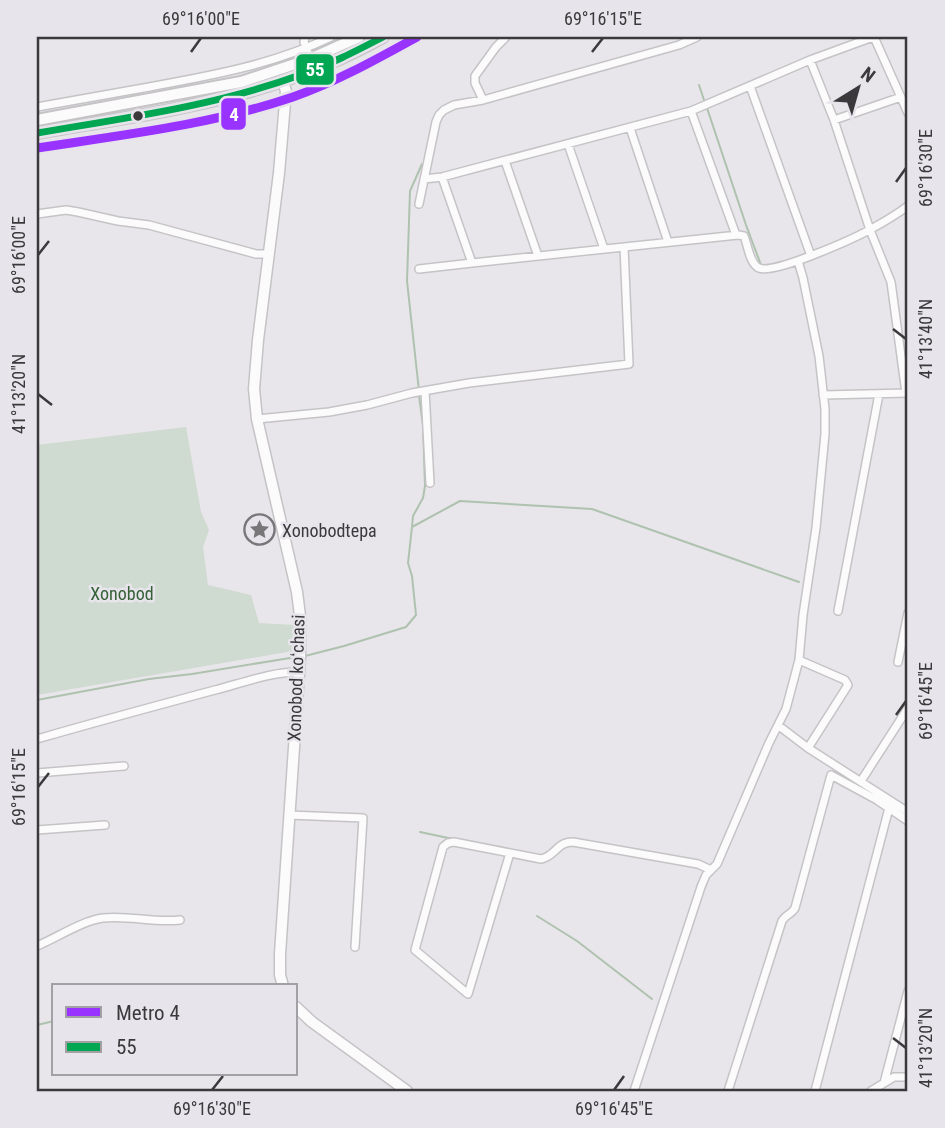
<svg xmlns="http://www.w3.org/2000/svg" width="945" height="1128" viewBox="0 0 945 1128" font-family="'Roboto Condensed',sans-serif">
  <style>
    .green { fill: #cfdad0 }
    .lines { fill: none; stroke-linecap: round; stroke-linejoin: round }
    .stream { stroke: #afc2af; stroke-width: 2 }
    .minor-casing { stroke: #c5c3c6; stroke-width: 10 }
    .secondary-casing { stroke: #c5c3c6; stroke-width: 13 }
    .primary-casing { stroke: #c5c3c6; stroke-width: 14 }
    .minor { stroke: #fcfbfc; stroke-width: 7 }
    .secondary { stroke: #fcfbfc; stroke-width: 10 }
    .primary { stroke: #fcfbfc; stroke-width: 10 }
    .bus-1-casing { stroke: #e7e5eb; stroke-width: 12 }
    .bus-1 { stroke: #00a651; stroke-width: 7 }
    .metro-1-casing { stroke: #e7e5eb; stroke-width: 14 }
    .metro-1 { stroke: #93f; stroke-width: 9 }
    .ticks { fill: none; stroke: #3b393c; stroke-width: 2.5 }
    .bus-dot { fill: #3b393c; stroke: #e7e5eb; stroke-width: 2.5 }
    .labels { text-anchor: middle; dominant-baseline: central; stroke-width: 5; stroke-linejoin: round; paint-order: stroke }
    .poi-label { font-size: 18px; fill: #3b393c; stroke: #e7e5eb; text-anchor: start }
    .park-label { font-size: 18px; fill: #366138; stroke: #e7e5eb }
    .street-label { font-size: 18px; fill: #3b393c; stroke: #e7e5eb }
    .line-badge { stroke: #e7e5eb; stroke-width: 2.5 }
    .badge-label { font-size: 19px; text-anchor: middle; font-weight: bold; fill: #fff }
    .neatline { fill: none; stroke: #3b393c; stroke-width: 2.5 }
    .ticks-label { font-size: 18px; text-anchor: middle; fill: #3b393c }
  </style>
  <rect width="100%" height="100%" fill="#e8e6ea"/>
  <!-- green -->
  <path class="green" d="M186 427 201 512 209 530 203 547 208 585 251 595 259 623 295 625 293 651 37 695V445Z"/>
  <g class="lines">
    <!-- stream -->
    <path class="stream" d="M699 85 705 103
      M707 108 746 225 761 265
      M419 391 407 281 410 191 422 164
      M412 527 413 516 423 498 425 486 423 425 419 396
      M305 656 344 646 406 627 416 615 412 576 408 563 412 527 460 501 592 509 799 582
      M37 700 149 679 192 674 296 657
      M420 832 453 839
      M537 916 577 941 652 999
      M37 1025 54 1021"/>
    <defs>
      <path id="minor" d="M305 37 304 42 310 59
        M874 37 908 113
        M810 60 834 120 870 230 891 282 906 393
        M750 86 811 256
        M483 100 475 83V76L496 47 506 37
        M37 107C71 101 104 95 138 89 204 77 270 66 331 37
        M691 111 736 235
        M834 120 901 97
        M630 128 668 242
        M568 144 604 249
        M505 161 538 256
        M442 177 472 263 738 235 744 236 745 239C748 247 750 264 759 268 773 275 855 238 871 229 884 222 897 214 908 206
        M424 179 442 177 691 111 810 60 873 37
        M419 204 436 122 439 115 444 110 454 105 483 100 679 45 697 37
        M37 214 66 210 78 212 118 221 149 225 256 254H268
        M419 269 472 263
        M425 391 430 483
        M823 395 908 393
        M257 419 329 412 367 405 412 393 469 383 629 364 624 247
        M838 611 879 394
        M799 660 845 680 848 685 808 748
        M898 662 908 613
        M779 726 808 748 908 812
        M37 739C96 722 155 706 215 690 239 684 274 671 299 672
        M37 773 124 766
        M861 781 908 708
        M289 815 363 818 355 947
        M37 830 105 825
        M510 853 468 994 415 950 443 847 448 843 454 842 541 859C556 856 556 842 573 842L698 864 711 870
        M37 946C56 938 84 920 103 918 128 915 154 923 180 920
        M884 1083 908 991
        M634 1091 701 887 706 875 717 864 769 743 786 709 799 660 803 615 816 528 825 434V409L819 356 803 278 798 261
        M728 1091 782 921C785 915 792 914 795 908L831 775 877 800 908 821
        M815 1091 889 808
        M871 1091 894 1077H908"/>
      <path id="secondary" d="M283 986 280 975V954L300 659V616L297 592 257 419 254 389 258 340 279 173 286 91 283 82
        M296 1007 312 1022 407 1091"/>
      <path id="primary" d="M37 120 241 82 310 59 359 37
        M37 133C158 112 274 99 383 37"/>
    </defs>
    <!-- minor casing -->
    <use href="#minor" class="minor-casing"/>
    <!-- secondary casing -->
    <use href="#secondary" class="secondary-casing"/>
    <!-- primary casing -->
    <use href="#primary" class="primary-casing"/>
    <!-- minor -->
    <use href="#minor" class="minor"/>
    <!-- secondary -->
    <use href="#secondary" class="secondary"/>
    <!-- primary -->
    <use href="#primary" class="primary"/>
    <defs>
      <path id="bus-1" d="M37 133C125 118 215 106 300 75 329 65 356 51 383 37"/>
    </defs>
    <!-- bus-1 casing -->
    <use href="#bus-1" class="bus-1-casing"/>
    <!-- bus-1 -->
    <use href="#bus-1" class="bus-1"/>
    <defs>
      <path id="metro-1" d="M37 148C123 135 210 125 293 97 336 82 377 59 417 37"/>
    </defs>
    <!-- metro-1 casing -->
    <use href="#metro-1" class="metro-1-casing"/>
    <!-- metro-1 -->
    <use href="#metro-1" class="metro-1"/>
  </g>
  <!-- ticks -->
  <path class="ticks" d="M191 52 201 38M592 52 603 38M896 182 906 168M38 255 49 241M893 329 906 339M38 394 52 405M896 715 906 701M38 787 49 773M893 1038 906 1048M212 1090 223 1076M614 1090 624 1076"/>
  <!-- icons -->
  <defs>
    <symbol id="sight-ring" viewBox="-11 -11 22 22"><circle r="9.5" fill="#e7e5eb" stroke="#787679" stroke-width="1.5"/><path d="M0-6L1.8-2.2L6-1.7L2.9 1.2L3.7 5.4L0 3.3L-3.7 5.4L-2.9 1.2L-6-1.7L-1.8-2.2Z" fill="#787679"/></symbol>
  </defs>
  <g fill-rule="evenodd">
    <use href="#sight-ring" x="242" y="512" width="35" height="35"/>
  </g>
  <!-- markers -->
  <circle class="bus-dot" cx="138" cy="116" r="6"/>
  <g class="labels">
    <!-- poi labels -->
    <g class="poi-label">
      <text x="282" y="530">Xonobodtepa</text>
    </g>
    <!-- park labels -->
    <g class="park-label">
      <text x="122" y="593">Xonobod</text>
    </g>
    <!-- street labels -->
    <g class="street-label">
      <text transform="translate(296 678) rotate(-88)">Xonobod koʻchasi</text>
    </g>
  </g>
  <g class="line-badge">
    <rect x="295" y="53" width="40" height="33" rx="7" fill="#00a651"/>
    <rect x="220" y="97" width="27" height="34" rx="7" fill="#93f"/>
  </g>
  <g class="badge-label">
    <text x="315" y="76">55</text>
    <text x="234" y="121">4</text>
  </g>
  <!-- border -->
  <rect width="945" height="1128" fill="none" stroke="#e7e5eb" stroke-width="77"/>
  <!-- legend -->
  <rect x="52" y="984" width="245" height="91" fill="#e7e5eb" stroke="#a2a0a5" stroke-width="2"/>
  <rect x="66" y="1007" width="35" height="10" fill="#9933ff" stroke="#a2a0a5" stroke-width="2"/>
  <text x="116" y="1020" font-size="21" fill="#3b393c">Metro 4</text>
  <rect x="66" y="1042" width="35" height="10" fill="#00a651" stroke="#a2a0a5" stroke-width="2"/>
  <text x="116" y="1054" font-size="21" fill="#3b393c">55</text>
  <!-- north arrow -->
  <g transform="translate(858 88) rotate(37)" stroke="#e7e5eb" stroke-width="5" paint-order="stroke">
  <path d="M0-5L12 26L0 18L-12 26Z" fill="#3b393c"/>
  <text y="-10" font-size="19" font-weight="bold" text-anchor="middle" fill="#3b393c">N</text>
  </g>
  <rect x="38" y="38" width="868" height="1052" class="neatline"/>
  <g class="ticks-label">
    <text x="201" y="25">69°16'00"E</text>
    <text x="603" y="25">69°16'15"E</text>
    <text transform="translate(926 168) rotate(-90)" y="6">69°16'30"E</text>
    <text transform="translate(19 255) rotate(-90)" y="6">69°16'00"E</text>
    <text transform="translate(926 339) rotate(-90)" y="6">41°13'40"N</text>
    <text transform="translate(19 394) rotate(-90)" y="6">41°13'20"N</text>
    <text transform="translate(926 701) rotate(-90)" y="6">69°16'45"E</text>
    <text transform="translate(19 787) rotate(-90)" y="6">69°16'15"E</text>
    <text transform="translate(926 1048) rotate(-90)" y="6">41°13'20"N</text>
    <text x="212" y="1115">69°16'30"E</text>
    <text x="614" y="1115">69°16'45"E</text>
  </g>
</svg>
